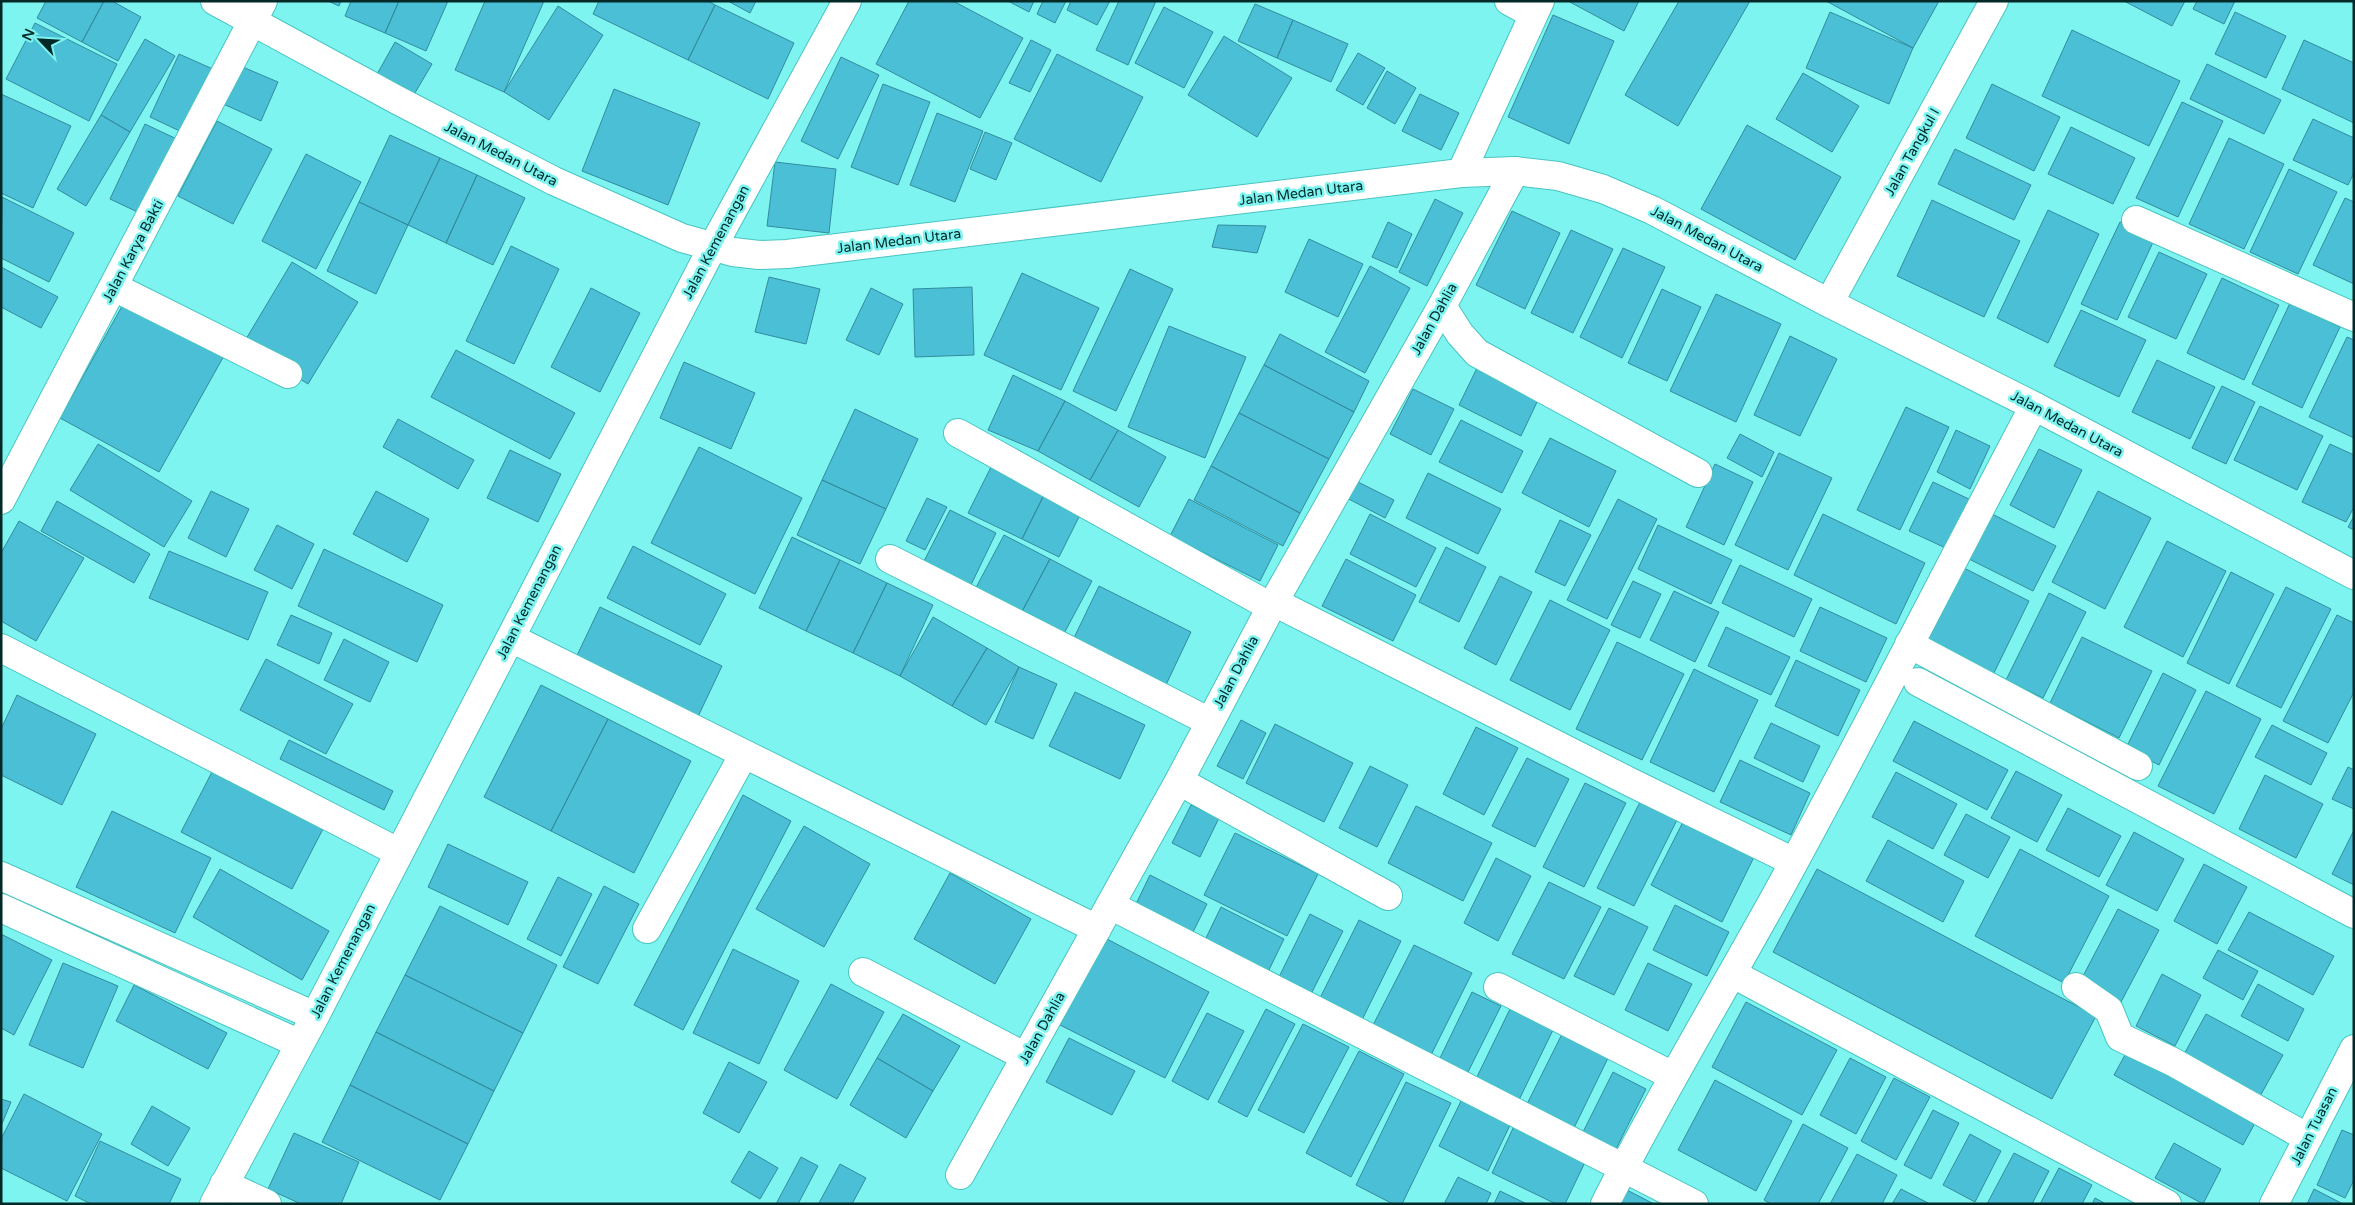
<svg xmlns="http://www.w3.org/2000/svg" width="2355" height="1205" viewBox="0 0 2355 1205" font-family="'Varela Round',sans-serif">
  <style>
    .building { fill: #4abfd6; stroke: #338c9d }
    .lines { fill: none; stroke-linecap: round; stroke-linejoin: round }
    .minor-casing { stroke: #49c5c1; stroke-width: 30 }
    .tertiary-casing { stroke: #49c5c1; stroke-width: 30 }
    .minor { stroke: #fff; stroke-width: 28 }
    .tertiary { stroke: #fff; stroke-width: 28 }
    .labels { text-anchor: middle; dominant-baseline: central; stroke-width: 5; stroke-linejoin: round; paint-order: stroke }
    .street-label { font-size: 14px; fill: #002928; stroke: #7df4f0 }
  </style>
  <rect width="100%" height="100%" fill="#7df4f0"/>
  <!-- building -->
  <path class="building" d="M46 1H104L82 42 37 18Z
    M104 1H112L141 17 118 61 82 42Z
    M328 1H341L339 6Z
    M351 1H399L385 33 345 16Z
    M399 1H448L426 51 385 33Z
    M485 1H544L504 92 455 70Z
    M599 1H708L715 5 688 60 593 14Z
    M728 1H756L750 13Z
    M909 1H953L1023 38 980 118 876 64Z
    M1008 1H1034L1029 12Z
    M1043 1H1066L1055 23 1037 14Z
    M1071 1H1110L1097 25 1067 10Z
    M1119 1H1156L1128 65 1096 50Z
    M1568 1H1639L1624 31Z
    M1679 1H1750L1678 126 1625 95Z
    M1826 1H1939L1913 48Z
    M2124 1H2185L2172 26Z
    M2197 1H2235L2224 24 2193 9Z
    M1255 4 1293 20 1277 58 1238 41Z
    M715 5 794 43 768 99 688 60Z
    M558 6 603 35 549 120 504 92Z
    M1164 7 1213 32 1184 88 1135 63Z
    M1830 12 1913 48 1889 104 1806 68Z
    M2235 12 2286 36 2266 78 2215 54Z
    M1553 15 1614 41 1569 144 1508 117Z
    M1293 20 1348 44 1331 82 1277 58Z
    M35 23 117 64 89 121 6 79Z
    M2072 30 2180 81 2149 146 2042 96Z
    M1224 36 1292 78 1257 137 1188 95Z
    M145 39 175 56 130 132 101 115Z
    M1031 40 1051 50 1030 92 1009 83Z
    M2304 40 2354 63V123L2282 89Z
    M395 42 432 64 412 98 376 76Z
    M1358 53 1385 68 1363 105 1336 90Z
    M179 54 215 70 186 134 150 117Z
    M1057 54 1143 97 1101 182 1014 139Z
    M841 57 879 75 838 159 801 141Z
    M2207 64 2281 100 2264 134 2190 99Z
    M238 65 278 82 261 121 221 103Z
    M1387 71 1416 88 1395 124 1367 108Z
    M1803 73 1859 106 1832 152 1776 119Z
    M883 84 930 102 898 185 851 167Z
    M1992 84 2060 117 2034 171 1966 138Z
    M614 89 700 123 668 205 582 171Z
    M1 94 71 126 33 208 1 193Z
    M1420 94 1459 113 1441 150 1402 131Z
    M2182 102 2223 121 2178 217 2136 198Z
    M937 113 983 131 955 202 910 185Z
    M101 115 130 132 86 206 57 189Z
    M2313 119 2354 138V173L2348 185 2293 160Z
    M217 121 272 149 233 224 178 196Z
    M145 124 181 141 146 216 110 199Z
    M1747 125 1841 177 1795 260 1701 209Z
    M2071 127 2135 158 2113 204 2048 174Z
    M985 132 1012 143 996 180 970 169Z
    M390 135 440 158 408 225 359 202Z
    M2229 138 2284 164 2244 249 2189 224Z
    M1955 149 2031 185 2014 220 1938 184Z
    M306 154 361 182 316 269 262 241Z
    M440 158 477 175 446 243 408 225Z
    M775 162 836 169 829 233 767 226Z
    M2289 169 2337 192 2298 274 2250 252Z
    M477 175 525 198 493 265 446 243Z
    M2 197 74 233 49 282 1 258Z
    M2345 198 2354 202V284L2313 265Z
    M1435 199 1463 213 1427 286 1399 272Z
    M1932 200 2020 241 1984 317 1897 276Z
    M359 202 408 225 376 294 327 271Z
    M2048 210 2099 234 2048 343 1997 318Z
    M1512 211 1560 233 1525 309 1476 285Z
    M1388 222 1412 234 1397 268 1372 257Z
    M2120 222 2155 238 2117 320 2081 304Z
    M1218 225 1266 226 1257 253 1212 247Z
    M1571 230 1613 249 1573 333 1531 313Z
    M1309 239 1363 264 1338 317 1285 292Z
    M511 246 559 269 514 364 466 341Z
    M1623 248 1665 267 1622 358 1580 337Z
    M2159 252 2207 274 2176 339 2128 317Z
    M292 262 358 302 308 384 243 344Z
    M1370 266 1410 288 1365 373 1325 352Z
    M1 267 58 297 41 328 1 307Z
    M1130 269 1173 289 1116 411 1073 391Z
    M1022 273 1099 308 1061 390 984 355Z
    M769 277 820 289 806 344 755 332Z
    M2222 278 2279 305 2244 380 2187 353Z
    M972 287 974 355 915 357 913 289Z
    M591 288 640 313 600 392 551 367Z
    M871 288 903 304 879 355 846 340Z
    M1662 289 1701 307 1667 381 1628 363Z
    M1716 294 1781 324 1736 422 1670 391Z
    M126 299 225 354 159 472 60 418Z
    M2290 303 2340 327 2302 408 2252 384Z
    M2081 310 2146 340 2119 397 2054 366Z
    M1169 326 1246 357 1205 458 1128 427Z
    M1280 334 1369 381 1354 412 1264 365Z
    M1790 336 1837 359 1800 436 1754 415Z
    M2347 337 2354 340V438L2309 417Z
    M456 350 575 413 550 459 431 397Z
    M2157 360 2215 387 2190 439 2132 412Z
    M684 362 755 393 731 449 660 418Z
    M1264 365 1354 412 1329 459 1239 413Z
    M1477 368 1538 400 1521 436 1459 405Z
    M1013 375 1065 401 1038 451 988 430Z
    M2222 386 2255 402 2226 464 2192 448Z
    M1413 389 1454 409 1431 455 1390 434Z
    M1065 401 1118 430 1090 480 1038 451Z
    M2260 406 2323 436 2297 490 2234 460Z
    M1906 407 1949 427 1900 530 1857 510Z
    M855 409 918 439 886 509 822 480Z
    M1239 413 1329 459 1300 513 1211 466Z
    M398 419 474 460 458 489 383 447Z
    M1461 420 1523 451 1502 493 1439 462Z
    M1118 430 1166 457 1139 507 1090 480Z
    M1956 430 1990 446 1970 489 1937 472Z
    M1740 434 1774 452 1762 477 1727 458Z
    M1550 438 1616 471 1589 527 1522 493Z
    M98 444 192 501 164 547 70 490Z
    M2330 444 2354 455V507L2346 522 2302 502Z
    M699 447 802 498 755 594 651 543Z
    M2039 449 2082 470 2054 528 2010 505Z
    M510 450 561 474 538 522 487 498Z
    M1779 453 1832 478 1788 570 1735 545Z
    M993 463 1047 489 1022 539 968 513Z
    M1715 464 1753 482 1724 545 1686 527Z
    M1211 466 1300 513 1283 546 1194 500Z
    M1428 473 1501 509 1478 554 1406 518Z
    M822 480 886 509 860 564 797 535Z
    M1354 480 1394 500 1385 518 1345 497Z
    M1933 482 1973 501 1950 550 1909 531Z
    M1047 489 1084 507 1059 557 1022 539Z
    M211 491 249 509 226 557 188 538Z
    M376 491 429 519 407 562 353 534Z
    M2098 491 2151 518 2105 609 2052 582Z
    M927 498 947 507 925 550 906 541Z
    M1189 499 1278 545 1260 581 1170 536Z
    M1618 499 1657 519 1607 619 1567 600Z
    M57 501 150 554 134 583 41 531Z
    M950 510 996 533 969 589 922 565Z
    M1990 513 2056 546 2033 591 1967 558Z
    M1370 514 1436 548 1416 587 1350 554Z
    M1823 514 1925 563 1896 624 1794 575Z
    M2354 516V530L2348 527Z
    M1560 520 1591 535 1565 586 1535 572Z
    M19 521 84 558 36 641 1 621V553Z
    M277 525 314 544 292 589 254 570Z
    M1658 525 1732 560 1711 604 1638 569Z
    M1004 535 1050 559 1018 619 972 595Z
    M792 537 840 560 806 631 759 608Z
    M2167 541 2226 571 2183 657 2124 627Z
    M633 546 726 594 700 645 607 598Z
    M1446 547 1486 567 1459 622 1419 602Z
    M324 549 443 605 417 662 298 606Z
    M169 551 268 592 248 640 149 598Z
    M1050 559 1092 581 1060 641 1018 619Z
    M1346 559 1416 595 1393 641 1322 606Z
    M840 560 887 583 853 653 806 631Z
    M1740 565 1812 599 1794 637 1722 603Z
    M1964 568 2029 601 1992 677 1926 644Z
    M2231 572 2274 594 2229 684 2187 663Z
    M1500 576 1532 592 1496 665 1464 648Z
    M1633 581 1661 594 1640 638 1611 625Z
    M887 583 933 605 900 676 853 653Z
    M1099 586 1191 632 1164 689 1071 644Z
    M2286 587 2331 609 2281 708 2236 686Z
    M1674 591 1719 612 1695 662 1650 640Z
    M2049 593 2086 612 2043 698 2006 680Z
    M1550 600 1610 630 1570 710 1510 680Z
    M600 607 722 666 694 725 572 666Z
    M1820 607 1887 638 1866 682 1800 651Z
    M291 615 332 633 319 664 277 645Z
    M2337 615 2354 623V692L2328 743 2283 721Z
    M933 617 987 648 952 706 900 676Z
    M1726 627 1790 657 1771 695 1708 666Z
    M2082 637 2152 671 2119 738 2050 703Z
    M344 639 389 662 370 702 324 680Z
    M1617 642 1684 674 1642 760 1576 729Z
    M987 648 1019 667 986 725 952 706Z
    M266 659 353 704 326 754 240 710Z
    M1796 660 1860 690 1838 736 1775 706Z
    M1019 667 1057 684 1033 739 995 722Z
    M1694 669 1758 700 1714 792 1650 762Z
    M2163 673 2196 690 2159 765 2126 748Z
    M541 685 608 719 551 831 484 797Z
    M2206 691 2261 719 2214 814 2158 786Z
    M1075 692 1145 725 1120 779 1049 746Z
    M17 695 96 734 62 805 1 775V729Z
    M608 719 691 761 634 873 551 831Z
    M1241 720 1266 733 1243 779 1217 766Z
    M1914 721 2008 770 1987 810 1893 761Z
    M1771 723 1820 746 1803 782 1754 758Z
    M1275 724 1353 763 1324 822 1246 783Z
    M2272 725 2327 753 2311 785 2255 757Z
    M1476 727 1518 748 1484 815 1443 794Z
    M289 740 393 791 384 810 280 759Z
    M1527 758 1569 779 1535 847 1492 826Z
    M1740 760 1810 793 1791 835 1720 802Z
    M1370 766 1408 785 1377 847 1339 828Z
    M2348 767 2354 770V809L2332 799Z
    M213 770 324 827 292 889 181 832Z
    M2016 771 2062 795 2037 842 1991 818Z
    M1896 772 1957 804 1933 849 1872 817Z
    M2265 775 2323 804 2296 858 2239 829Z
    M1585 783 1626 803 1584 887 1543 867Z
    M743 795 791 821 683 1030 634 1005Z
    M1640 802 1677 820 1634 906 1597 888Z
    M1191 805 1219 818 1200 857 1172 843Z
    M1416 806 1492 843 1463 901 1388 863Z
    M2068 808 2121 836 2099 877 2046 850Z
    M112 811 211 858 175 933 76 887Z
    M1966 814 2010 837 1988 878 1944 855Z
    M1686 816 1757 851 1722 922 1651 885Z
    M804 826 870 864 824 947 756 909Z
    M2354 830V885L2332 874Z
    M2134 832 2184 859 2157 911 2106 885Z
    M1235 833 1318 874 1287 936 1204 895Z
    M1888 840 1964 881 1943 922 1866 881Z
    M448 844 528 882 508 925 428 887Z
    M2020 849 2109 896 2064 983 1975 936Z
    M1496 858 1531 876 1498 941 1464 923Z
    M2204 864 2247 887 2217 944 2174 921Z
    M220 869 329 931 302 980 193 917Z
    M1817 869 2096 1016 2052 1099 1773 952Z
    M950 873 1031 919 995 984 914 939Z
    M1150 875 1207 904 1191 936 1134 908Z
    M558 877 592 894 561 956 527 939Z
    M1549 882 1601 907 1564 979 1512 954Z
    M604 886 639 904 598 984 563 967Z
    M1675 905 1729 932 1707 976 1653 950Z
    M440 906 557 965 523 1033 405 975Z
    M1221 907 1284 939 1267 974 1204 942Z
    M1609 908 1648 927 1614 995 1574 976Z
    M2118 909 2159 930 2121 1002 2081 980Z
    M2249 912 2334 956 2313 995 2228 950Z
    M1310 914 1343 931 1310 996 1278 979Z
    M1359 920 1401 941 1360 1024 1318 1002Z
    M1 934 52 960 14 1035 1 1028Z
    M1105 938 1209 992 1165 1078 1060 1025Z
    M1414 945 1472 973 1429 1059 1371 1029Z
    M733 949 799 981 759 1064 693 1033Z
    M2218 950 2258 971 2243 1000 2203 978Z
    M63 963 118 986 83 1068 29 1045Z
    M1648 963 1692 984 1668 1031 1625 1010Z
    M2162 974 2201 995 2175 1046 2136 1026Z
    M405 975 523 1033 494 1091 376 1032Z
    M831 984 884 1012 837 1099 784 1070Z
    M2258 984 2304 1009 2288 1041 2241 1016Z
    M134 985 227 1033 208 1069 116 1021Z
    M1472 992 1501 1006 1467 1074 1439 1060Z
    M1746 1002 1837 1050 1802 1115 1712 1067Z
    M1266 1009 1295 1024 1247 1117 1218 1102Z
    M1510 1009 1553 1030 1517 1104 1474 1083Z
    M1207 1013 1244 1031 1208 1100 1172 1081Z
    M903 1014 960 1046 933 1091 877 1058Z
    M2206 1014 2283 1055 2259 1098 2182 1058Z
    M1303 1024 1349 1047 1304 1133 1258 1110Z
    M376 1032 494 1091 468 1144 350 1085Z
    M1563 1032 1609 1056 1573 1130 1526 1106Z
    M1069 1038 1135 1071 1112 1115 1046 1082Z
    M2131 1044 2260 1114 2243 1145 2114 1075Z
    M1359 1051 1404 1074 1351 1177 1306 1153Z
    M877 1058 933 1091 906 1138 850 1105Z
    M1850 1058 1886 1077 1856 1134 1820 1115Z
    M729 1062 767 1082 739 1133 703 1113Z
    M1613 1072 1646 1089 1615 1151 1582 1134Z
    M1894 1078 1930 1097 1896 1160 1861 1141Z
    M1715 1080 1792 1121 1756 1191 1678 1150Z
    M1406 1082 1451 1103 1402 1204H1393L1356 1185Z
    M350 1085 468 1144 440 1200 322 1142Z
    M24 1094 102 1134 67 1201 1 1168V1139Z
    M1463 1097 1512 1121 1488 1171 1439 1146Z
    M1 1099 11 1102 1 1126Z
    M152 1106 190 1128 168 1166 131 1144Z
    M1933 1110 1959 1123 1931 1179 1904 1165Z
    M1515 1124 1587 1158 1565 1204H1556L1492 1173Z
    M1803 1124 1848 1148 1818 1204H1771L1764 1200Z
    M2342 1130 2354 1135V1180L2345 1198 2317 1185Z
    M294 1133 359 1162 341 1204H301L268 1189Z
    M1970 1134 2001 1151 1975 1202 1943 1185Z
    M100 1141 181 1179 169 1204H91L75 1196Z
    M2174 1143 2221 1169 2203 1204 2155 1178Z
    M749 1151 778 1168 760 1199 731 1182Z
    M2014 1153 2049 1171 2032 1204H1987Z
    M1857 1154 1897 1175 1882 1204H1830Z
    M801 1157 818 1166 798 1204H776Z
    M840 1164 866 1178 852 1204H821L819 1203Z
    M2059 1168 2092 1185 2082 1204H2040Z
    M1458 1177 1491 1193 1486 1204H1444Z
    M1901 1189 1930 1204H1892Z
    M2314 1189 2343 1204H2307Z
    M1627 1190 1654 1204H1620Z
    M1500 1191 1527 1204H1494Z
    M2095 1198 2106 1204H2092Z"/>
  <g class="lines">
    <defs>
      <path id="minor" d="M1509 1 1533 14
        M1461 173 1540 1
        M2136 220 2354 317
        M114 287 288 374
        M1829 303 1994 1
        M1442 306 1460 334 1477 353 1698 473
        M958 433 1271 607
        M1 500 263 1
        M890 559 1210 722
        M1274 602 1632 783 1794 862
        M511 638 1097 929
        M1909 644 2138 766
        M1 648 398 852
        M1918 682 2354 914
        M1179 781 1388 896
        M1 876 315 1016
        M1110 905 1694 1204
        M1 908 300 1044
        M647 929 744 754
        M863 972 1026 1057
        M1733 974 2167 1204
        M1498 987 1673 1076
        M2076 987 2109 1010 2120 1037 2173 1062 2308 1138
        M960 1175 1179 781 1271 607 1442 306 1515 171
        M224 1184 267 1204
        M214 1204 315 1016 712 248 847 1
        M1605 1204C1663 1089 1731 979 1792 866 1875 714 1953 559 2034 406"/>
      <path id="tertiary" d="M215 1 399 101 554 181 682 238 733 252 759 255 787 254 1461 173 1515 171 1558 176 1603 189 1652 210 1829 303 2034 406 2354 575
        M2274 1204 2354 1049"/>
    </defs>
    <!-- minor casing -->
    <use href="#minor" class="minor-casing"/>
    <!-- tertiary casing -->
    <use href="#tertiary" class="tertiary-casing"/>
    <!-- minor -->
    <use href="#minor" class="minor"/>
    <!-- tertiary -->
    <use href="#tertiary" class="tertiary"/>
  </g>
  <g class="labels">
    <!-- street labels -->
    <g class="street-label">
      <text transform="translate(1912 152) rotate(-61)">Jalan Tangkul I</text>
      <text transform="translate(501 154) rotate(27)">Jalan Medan Utara</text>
      <text transform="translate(1301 193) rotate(-7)">Jalan Medan Utara</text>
      <text transform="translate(1707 239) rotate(28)">Jalan Medan Utara</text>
      <text transform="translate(899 241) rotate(-7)">Jalan Medan Utara</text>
      <text transform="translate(716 242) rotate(-62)">Jalan Kemenangan</text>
      <text transform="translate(133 251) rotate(-62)">Jalan Karya Bakti</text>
      <text transform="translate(1434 319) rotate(-61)">Jalan Dahlia</text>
      <text transform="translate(2067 424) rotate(28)">Jalan Medan Utara</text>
      <text transform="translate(529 602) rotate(-63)">Jalan Kemenangan</text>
      <text transform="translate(1236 672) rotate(-62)">Jalan Dahlia</text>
      <text transform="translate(343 961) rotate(-63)">Jalan Kemenangan</text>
      <text transform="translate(1042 1028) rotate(-61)">Jalan Dahlia</text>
      <text transform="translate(2314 1126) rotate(-63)">Jalan Tuasan</text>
    </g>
  </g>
  <!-- border -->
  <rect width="2355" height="1205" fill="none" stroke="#002928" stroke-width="5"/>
  <!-- north arrow -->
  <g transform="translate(40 40) rotate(295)" stroke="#7df4f0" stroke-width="4" paint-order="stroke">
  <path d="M0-4L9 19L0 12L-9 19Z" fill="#002928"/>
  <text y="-8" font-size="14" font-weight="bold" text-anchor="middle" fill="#002928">N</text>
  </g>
</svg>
